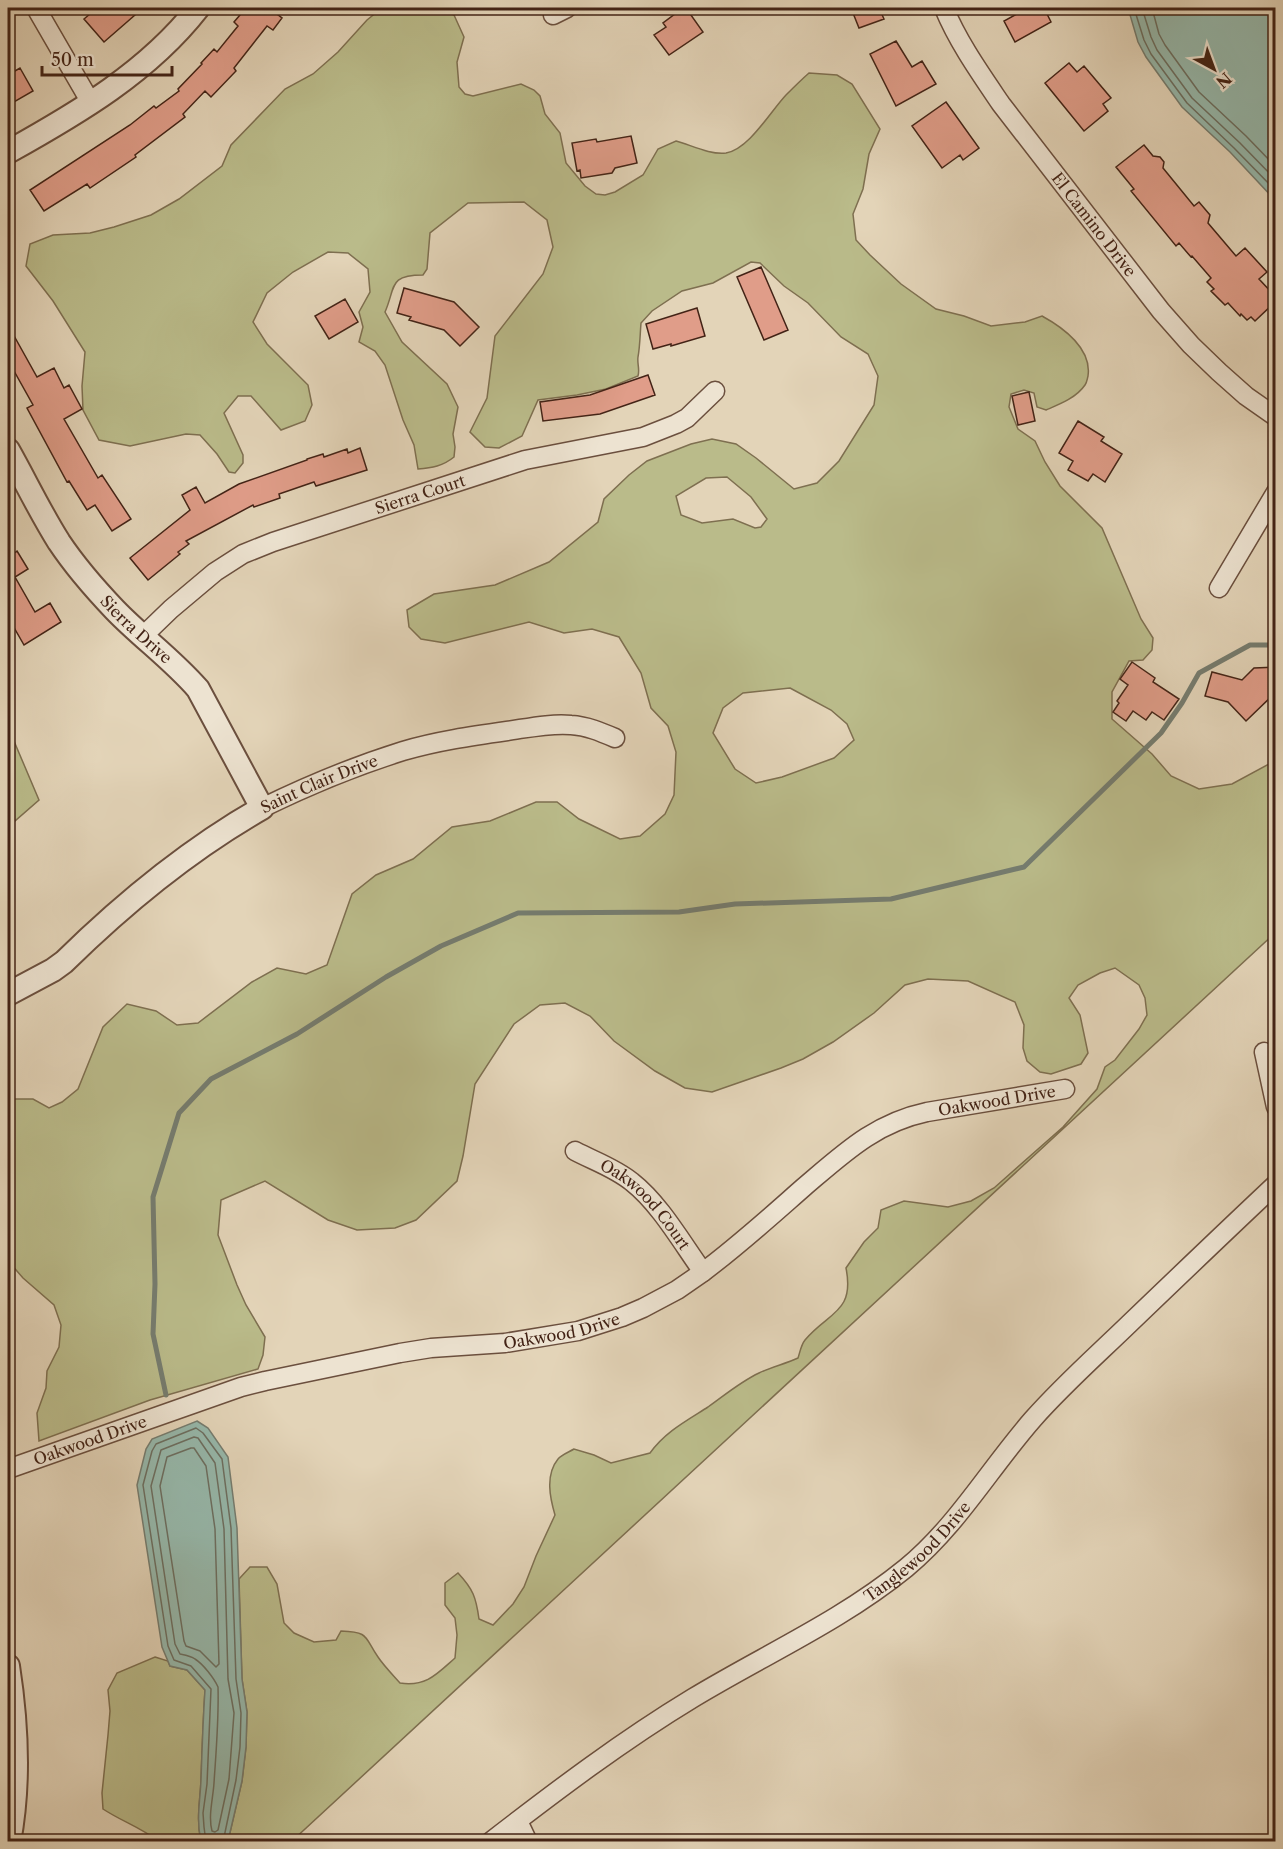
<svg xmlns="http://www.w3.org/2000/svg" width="1283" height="1849" viewBox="0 0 1283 1849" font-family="'Libre Caslon Text',serif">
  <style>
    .green { fill: #babb8a; stroke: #7e6f50; stroke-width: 1.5; fill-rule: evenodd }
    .water { fill: #96b8ab; stroke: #757c6f; stroke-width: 1.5 }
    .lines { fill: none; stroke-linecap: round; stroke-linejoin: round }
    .shore { stroke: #6c6e60; stroke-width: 1.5 }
    .stream { stroke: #757c6f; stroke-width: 5 }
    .building { fill: #e09d89; stroke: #432316; stroke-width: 1.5 }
    .minor-casing { stroke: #6b4f3e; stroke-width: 21 }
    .tertiary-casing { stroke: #6b4f3e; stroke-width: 26 }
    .minor { stroke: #ede3d1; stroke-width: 18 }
    .tertiary { stroke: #ede3d1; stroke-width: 22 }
    .labels { text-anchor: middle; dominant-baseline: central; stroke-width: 6; stroke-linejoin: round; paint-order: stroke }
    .street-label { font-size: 16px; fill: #432316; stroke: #ede3d1 }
  </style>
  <rect width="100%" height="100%" fill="#e3d4b8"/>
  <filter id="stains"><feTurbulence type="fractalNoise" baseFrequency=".00333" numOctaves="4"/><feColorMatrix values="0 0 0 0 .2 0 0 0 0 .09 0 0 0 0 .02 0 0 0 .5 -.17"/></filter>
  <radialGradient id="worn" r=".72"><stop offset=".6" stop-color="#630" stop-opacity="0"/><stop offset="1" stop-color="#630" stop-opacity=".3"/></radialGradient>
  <!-- green -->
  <path class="green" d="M382 8H441L454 15 464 37 457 62 459 87 465 94 473 96 521 84 534 90 540 96 545 114 560 133 566 163 585 186 596 194 605 195 615 192 643 175 658 149 676 141C691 145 710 155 726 153 749 149 770 112 786 95 793 88 801 80 809 73L837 75 852 84 880 129 869 154 863 189 853 214 856 240 870 255 901 284 936 309 964 316 991 326 1025 322 1042 316C1064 328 1092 349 1088 376 1087 380 1087 382 1085 385 1076 398 1060 404 1046 410L1037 407 1034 393 1024 390 1011 394 1009 407 1018 429 1035 441 1045 462 1060 486 1102 528 1141 619 1153 638 1152 650 1143 660 1129 661 1112 692V719L1152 754 1171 776 1199 789 1232 784 1271 763 1275 758V933L292 1841H228L242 1781 246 1747 247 1712 242 1679 239 1579 250 1567H267L277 1584 284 1623 294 1633 314 1642 336 1640 341 1631C370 1632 364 1637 378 1657 384 1666 393 1675 400 1683 426 1687 437 1674 455 1658L457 1635 455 1618 445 1605V1583L458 1573C473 1589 476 1597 479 1619L493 1625 513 1604 524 1587 536 1556 555 1515C550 1498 545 1475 558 1459 561 1455 569 1452 574 1449L594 1455 611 1463 650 1453C665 1432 686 1421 708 1407 725 1395 740 1382 759 1373 771 1367 785 1364 798 1358 800 1352 801 1345 805 1340 828 1312 855 1313 846 1268L864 1242 878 1228 881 1210 904 1201 948 1207 971 1201 994 1188 1063 1127 1097 1089 1105 1067 1115 1060 1139 1029 1147 1015 1145 998 1139 985 1115 968 1100 973 1078 985 1069 998 1080 1015 1088 1053 1081 1064 1051 1074 1040 1072 1027 1061 1023 1048 1024 1025 1015 1002 968 981 928 979 905 985 874 1013 833 1042 803 1059 781 1068 712 1092 685 1088 655 1071 614 1041 590 1016 565 1003 540 1005 514 1024 475 1084 463 1156 457 1181 416 1220 395 1228 357 1230 328 1220 265 1181 221 1200 218 1235 237 1285 246 1305 265 1337 263 1355 258 1369 150 1400 39 1441 37 1413 46 1388 47 1371 59 1347 61 1325 54 1305 23 1278 10 1263V1226L8 1213V1099H33L49 1108 62 1102 78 1089 103 1027 127 1004 156 1011 177 1025 198 1023 252 982 277 968 306 974 327 965 352 894 376 875 413 859 452 827 490 821 536 802H557L579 819 620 839 640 836 665 814 674 795 676 752 668 726 651 708 641 673 619 637 592 629 564 633 529 622 445 643 421 639 409 627 407 610 434 594 495 585 549 562 598 522 604 499 629 475 647 461 691 444 712 439 736 444 756 458 794 489 817 483 839 461 874 405 878 376 868 354 841 337 808 303 784 286 760 263 751 262 713 283 682 291 652 311 641 323C640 335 640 346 638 357 637 364 640 369 638 376L606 389 577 395 538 400 522 436 499 448 485 447 470 432 487 398 495 336 543 274 553 247 547 220 524 202 468 203 430 233 427 269 423 275C388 275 396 287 385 312L402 342 447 384 458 407 453 434 455 447 454 457C443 466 432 468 418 469L414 445 403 420 385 365 375 351 359 342 363 327 359 312 370 292 368 269 348 253 328 252 293 272 267 293 253 322 267 344 308 385 312 405 305 421 281 430 251 396H238L224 413 243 455V463L235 473 229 472 217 454 200 435 186 434 130 446 99 440 83 410 82 386 85 352 53 301 26 266 30 244 53 235 90 233 114 227 151 215 179 199 222 166 231 145 285 89 313 74 338 52 367 20ZM727 477 751 497 767 519 761 527 755 528 733 519 702 523 681 515 676 496 706 478ZM790 688 831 710 847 724 854 740 834 758 782 777 756 783 735 769 713 733 723 708 743 693Z
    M8 727 39 800 8 827Z
    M155 1657 168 1661 170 1666 187 1670 205 1690C203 1720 202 1750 201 1780 200 1802 196 1820 201 1841H158C142 1828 121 1821 103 1809L102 1793 108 1735 110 1711 108 1690 117 1673Z"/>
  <!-- water -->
  <path class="water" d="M1128 8H1275V200L1230 152 1182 107 1146 57 1138 42Z
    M197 1421 208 1428 228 1457 237 1528 242 1679 247 1712 246 1747 242 1781 228 1841H201C196 1820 200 1802 201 1780 202 1750 203 1720 205 1690L187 1670 170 1666 162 1647 137 1485 146 1449 152 1439Z"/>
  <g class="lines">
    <!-- shore -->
    <path class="shore" d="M1134 8 1144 40 1151 54 1187 103 1234 148 1276 191
      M1142 8 1151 37 1157 50 1192 98 1240 143 1276 180
      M1152 8 1159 34 1165 45 1199 92 1246 136 1276 167
      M194 1437 198 1438 215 1463 224 1529 228 1679 234 1713 229 1779 218 1830 215 1832 212 1831C208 1816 213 1799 214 1783 216 1752 219 1719 218 1687 214 1678 203 1664 195 1659 191 1656 185 1655 180 1654L175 1644 151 1486 161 1450Z
      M191 1448H194L206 1466 215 1529 219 1664 216 1667 200 1651 186 1646 184 1641 160 1486 167 1457Z
      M206 1842 204 1827 203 1813 207 1784 211 1689 191 1666 174 1660 168 1646 143 1485 152 1451 156 1444 196 1428 203 1433 222 1459 231 1528 236 1679 241 1713 240 1747 236 1780 223 1842"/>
    <!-- stream -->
    <path class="stream" d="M166 1395 153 1334 155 1284 153 1197 179 1113 211 1079 297 1034 386 977 441 946 518 913 679 912 735 904 891 899 1024 867 1161 733 1182 703 1199 673 1250 645H1276"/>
  </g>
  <!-- building -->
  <path class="building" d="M97 8H143L104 42 84 19Z
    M246 8H269L282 18 273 30 267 26 234 68 236 71 211 97 205 91 183 114 185 117 135 155 136 157 90 188 87 184 44 211 30 190 130 125 154 106 156 108 179 91 178 89 202 64 201 63 214 49 217 52 238 26 234 22Z
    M683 8H686L703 32 669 55 654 35 666 27 663 23Z
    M851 8H879L884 19 859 28Z
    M1028 8H1044L1051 22 1015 42 1004 21Z
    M896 41 912 67 922 61 936 84 896 106 870 54Z
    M1069 63 1077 72 1084 66 1111 98 1103 104 1108 111 1084 131 1045 83Z
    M20 68 33 91 14 102 13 99 8 102V75Z
    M946 102 979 148 963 160 960 155 942 168 912 126Z
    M631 136 637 163 615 168 612 173 581 178 580 170 577 171 572 143 596 139 597 142Z
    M1144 145 1153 156 1160 157 1164 162 1163 168 1194 206 1199 202 1210 215 1208 223 1236 256 1245 248 1267 272 1259 279 1275 296V302L1255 321 1251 317 1247 320 1241 314 1240 316 1228 303 1225 305 1211 291 1214 289 1207 282 1211 278 1192 256 1191 257 1179 243 1176 246 1131 191 1134 189 1116 167Z
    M761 267 788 330 764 340 737 277Z
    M404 288 454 302 479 327 460 346 444 330 409 320 411 317 397 313Z
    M345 299 358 322 329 339 315 316Z
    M697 308 705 336 671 346V344L653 349 646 324Z
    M8 325 37 377 54 368 64 388 69 385 82 409 64 419 98 478 102 475 131 519 112 531 95 505 87 510 69 481 67 482 27 408 33 405 14 371 8 375Z
    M648 375 655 395 600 414 543 421 540 402 590 395Z
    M1029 392 1035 421 1018 425 1012 396Z
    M1078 421 1104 437 1101 441 1122 454 1105 482 1093 474 1088 481 1068 470 1073 461 1059 453Z
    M360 448 367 470 316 486 314 482 279 494 280 498 254 507 253 505 186 541 189 544 178 552 180 554 148 580 130 558 190 510 182 495 196 487 205 503 239 484 307 460V459L323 454 324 457 347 449 348 453Z
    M17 551 28 569 15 577 35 612 50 603 61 622 24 645 8 617V558Z
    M1132 662 1155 678 1153 682 1179 699 1164 720 1152 712 1146 720 1133 711 1126 721 1113 712 1119 703 1117 701 1128 685 1120 679Z
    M1275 667V693L1246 721 1228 702 1205 696 1212 672 1242 680 1254 668Z"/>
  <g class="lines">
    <defs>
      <g id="minor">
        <path d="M36 8 91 103"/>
        <path id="s1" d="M944 8C958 42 980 73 1001 104L1161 311 1191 345 1219 372 1246 396 1276 417"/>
        <path d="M553 15 567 8"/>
        <path d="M1219 588 1276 492"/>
        <path id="s2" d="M142 637 171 609 215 572 243 554 273 542 525 460 643 437 676 424 687 418 715 391"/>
        <path id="s3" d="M262 808C307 786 355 766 403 751 437 741 472 736 507 731 528 728 551 723 571 725 587 726 601 732 615 738"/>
        <path d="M1264 1052 1276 1107"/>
        <path id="s4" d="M575 1151C594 1161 615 1168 632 1182 660 1204 682 1243 703 1272"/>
        <path id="s5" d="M8 1469 241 1387 265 1381 400 1353 431 1348 505 1343 578 1331 622 1317 643 1308 677 1290 703 1272C738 1246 771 1216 804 1187 844 1153 875 1123 927 1112L1065 1089"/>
        <path d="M518 1821 528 1842"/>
        <path id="s6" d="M490 1842C556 1791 622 1741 693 1698 764 1655 841 1621 906 1568 957 1526 990 1468 1033 1419 1063 1385 1097 1355 1129 1324 1178 1277 1227 1230 1276 1184"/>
      </g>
      <g id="tertiary">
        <path d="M8 152C78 113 148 72 198 8"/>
        <path id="s7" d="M8 450C25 480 40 512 59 542 75 566 95 589 115 610 141 637 173 660 198 689L262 808C190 849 123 904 64 962L53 970 8 994"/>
        <path d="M8 1666C17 1724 20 1784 9 1842"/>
      </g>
    </defs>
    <!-- minor casing -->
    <use href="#minor" class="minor-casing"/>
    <!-- tertiary casing -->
    <use href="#tertiary" class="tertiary-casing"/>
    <!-- minor -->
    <use href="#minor" class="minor"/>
    <!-- tertiary -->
    <use href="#tertiary" class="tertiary"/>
  </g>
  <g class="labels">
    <!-- street labels -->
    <g class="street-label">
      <text stroke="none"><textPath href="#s1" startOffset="264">El Camino Drive</textPath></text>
      <text stroke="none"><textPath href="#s2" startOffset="318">Sierra Court</textPath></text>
      <text stroke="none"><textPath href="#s7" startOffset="222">Sierra Drive</textPath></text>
      <text stroke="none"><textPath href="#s3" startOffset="62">Saint Clair Drive</textPath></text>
      <text stroke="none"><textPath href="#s5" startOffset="1077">Oakwood Drive</textPath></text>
      <text stroke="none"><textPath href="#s4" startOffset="90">Oakwood Court</textPath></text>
      <text stroke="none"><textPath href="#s5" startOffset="573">Oakwood Drive</textPath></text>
      <text stroke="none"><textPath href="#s5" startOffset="87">Oakwood Drive</textPath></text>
      <text stroke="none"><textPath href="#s6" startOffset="518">Tanglewood Drive</textPath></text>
    </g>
  </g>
  <!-- margin -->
  <rect width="1283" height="1849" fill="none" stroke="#e3d4b8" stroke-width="30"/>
  <rect x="9" y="9" width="1265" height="1831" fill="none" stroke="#432316" stroke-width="3"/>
  <rect x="15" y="15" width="1253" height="1819" fill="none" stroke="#432316" stroke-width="1.5"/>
  <!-- north arrow -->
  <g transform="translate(1214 69) rotate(139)" stroke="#ede3d1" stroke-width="4.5" paint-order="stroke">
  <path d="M0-4.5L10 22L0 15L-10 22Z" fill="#432316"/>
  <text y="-9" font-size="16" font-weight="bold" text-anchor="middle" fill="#432316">N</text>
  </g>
  <!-- scale -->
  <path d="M42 66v9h130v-9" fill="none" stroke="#432316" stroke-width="3"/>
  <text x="51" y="66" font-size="18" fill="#432316" stroke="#ede3d1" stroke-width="4.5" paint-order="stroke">50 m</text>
  <rect width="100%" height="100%" filter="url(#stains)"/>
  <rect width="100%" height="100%" fill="url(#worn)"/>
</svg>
